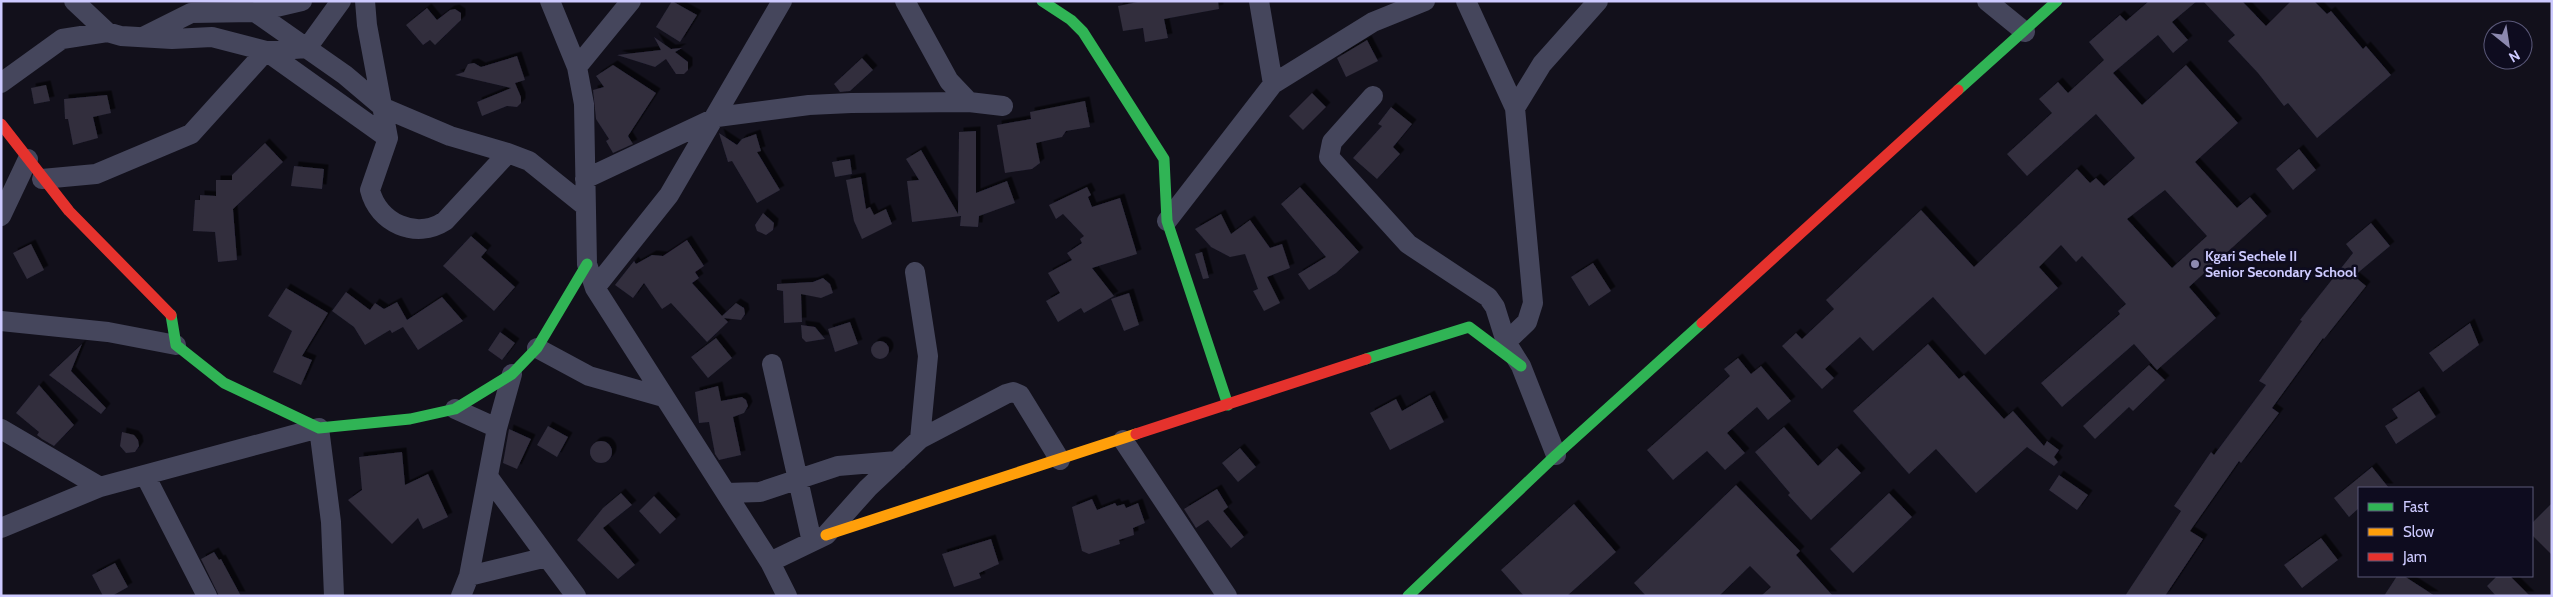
<svg xmlns="http://www.w3.org/2000/svg" width="2553" height="597" viewBox="0 0 2553 597" font-family="Cabin,sans-serif">
  <style>
    .building { fill: #302d3e; fill-rule: evenodd; filter: url(#shadow) }
    .lines { fill: none; stroke-linecap: round; stroke-linejoin: round }
    .street { stroke: #45465c; stroke-width: 20 }
    .fast { stroke: #30b455; stroke-width: 11 }
    .slow { stroke: #ff9f0a; stroke-width: 11 }
    .jam { stroke: #e5322d; stroke-width: 11 }
    .poi-dot { fill: #8c89af; stroke: #0e0c1f; stroke-width: 2 }
    .labels { text-anchor: middle; dominant-baseline: central; stroke-width: 5; stroke-linejoin: round; paint-order: stroke }
    .poi-label { font-size: 14px; font-weight: bold; fill: #cdcaff; stroke: #0e0c1f; text-anchor: start }
  </style>
  <defs>
    <filter id="shadow"><feDropShadow dx="4.5" dy="-4.5" stdDeviation="0" flood-color="#0009"/></filter>
  </defs>
  <rect width="100%" height="100%" fill="#12101b"/>
  <!-- building -->
  <path class="building" d="M672 1 697 15 680 42 656 27Z
    M1143 1H1218L1219 9 1164 19 1168 38 1145 42 1143 28 1123 31 1118 6Z
    M2149 1H2197L2172 22 2188 40 2173 53 2158 35 2113 73 2142 105 2186 65 2238 123 2195 162 2237 208 2250 197 2267 216 2189 287 2216 318 2157 370 2134 344 2062 407 2041 383 2120 314 2118 311 2126 304 2082 256 2076 262 2061 245 2039 267 2058 288 1985 355 1933 297 1873 351 1860 337 1825 369 1834 378 1822 389 1782 346 1796 333 1802 339 1834 309 1826 300 1921 210 1974 267 2077 169 2090 183 2096 178 2104 186 2135 158 2096 114 2027 176 2007 154 2052 113 2039 99 2058 82 2068 93 2104 60 2089 42 2120 15 2126 21ZM2165 190 2207 236 2172 268 2127 219Z
    M2203 1H2242L2266 26 2291 1H2314L2327 14 2331 11 2363 49 2366 46 2391 75 2317 138 2288 103 2284 106 2258 73 2228 41 2235 35Z
    M427 8 437 20 450 10 455 9 461 13V20L435 45 430 40 423 45 406 25Z
    M654 37 671 49 682 48 675 52 688 62V70L684 74H676L666 59 655 67 617 55 661 50Z
    M1367 40 1378 61 1346 77 1337 58Z
    M517 56 525 80 515 83 521 97V103L517 107 507 106 482 116 477 102 511 88 455 75 464 72 468 64 474 63 481 67Z
    M862 58 873 70 850 91 840 92 834 84Z
    M613 65 656 93 628 136 633 144 613 153 606 141 609 139 596 119 593 90 604 87 596 76Z
    M46 85 50 101 34 104 31 88Z
    M1312 93 1326 107 1303 130 1289 116Z
    M107 95 111 113 93 117 98 138 73 145 68 119H65L64 99Z
    M1085 101 1090 127 1066 131 1062 137 1036 143 1040 163 1032 169 1005 173 997 125 1031 119 1030 112Z
    M1391 107 1412 124 1393 147 1400 154 1377 179 1353 158 1382 126 1378 124Z
    M976 131V193L1007 181 1015 203 979 216 978 227 960 226 961 216 912 222 907 181 919 180 906 159 921 150 958 214 959 132Z
    M719 133 737 145 742 139 756 134 761 151 757 152 780 190 757 203 732 161 728 162Z
    M265 143 283 162 233 209 237 260 218 262 215 232 193 231 195 200H200V195L216 196V180H232V175Z
    M2299 149 2316 170 2293 190 2276 169Z
    M850 159 852 174 835 177 832 162Z
    M294 166 324 169 322 189 291 186Z
    M861 177 866 209 870 207 874 215 886 209 892 224 862 239 854 221 846 180Z
    M1087 187 1091 195 1088 197 1092 207 1120 198 1137 254 1092 268 1114 296 1084 313 1081 308 1058 322 1046 301 1060 293 1048 273 1072 260 1067 253 1082 243 1080 239 1084 236 1063 214 1056 219 1049 205Z
    M1300 187 1359 252 1336 273 1309 290 1298 274 1326 257 1281 204Z
    M763 213 774 223 773 230 766 235 757 231 755 225Z
    M1221 214 1231 234 1250 220 1270 248 1282 244 1290 268 1267 277 1280 303 1264 311 1253 291 1258 289 1245 254 1230 257 1211 247 1195 229Z
    M2371 223 2390 246 2354 276 2366 286 2324 339 2323 338 2272 408 2279 413 2241 463 2239 461 2190 531 2203 539 2165 596H2125L2181 511 2174 506 2211 452 2214 455 2266 385 2259 381 2302 321 2300 320 2353 253 2346 244Z
    M471 236 487 250 481 257 515 287 494 311 443 266Z
    M687 240 704 266 695 272 699 278 692 283 722 316 736 303 744 308 745 314 741 320 724 318 728 322 707 342 671 303 662 309 644 283 633 298 615 285 634 261 636 264 652 255 663 256Z
    M31 244 44 270 27 279 13 253Z
    M1202 252 1209 278 1203 279 1195 254Z
    M1593 263 1611 291 1589 306 1571 277Z
    M823 278 830 284 833 293 821 298 801 294 802 322 784 323 783 291 777 290V284L813 282Z
    M286 288 328 313 302 356 312 360 301 385 273 372 292 331 268 316Z
    M346 292 370 310 375 303 384 309 397 302 407 320 442 297 463 321 418 350 403 327 392 333 390 330 365 345 354 327 332 311Z
    M1129 293 1139 325 1124 331 1111 299Z
    M850 322 858 344 835 352 828 329Z
    M2470 323 2479 345 2443 372 2429 353Z
    M801 325 815 327 825 339 806 342 802 338Z
    M500 332 515 343 502 360 488 350Z
    M716 338 732 358 708 378 691 357Z
    M871 350a9 9 0 1 1 18 0a9 9 0 1 1-18 0Z
    M82 344 71 371 106 408 101 414 49 375Z
    M1928 344 1959 379 1964 375 2004 419 2013 411 2044 446 2047 441 2059 450 2054 457 2058 462 2054 466 2027 447 1976 493 1936 449 1909 474 1853 411Z
    M1738 358 1751 374 1761 366 1791 401 1768 420 1757 407 1727 433 1745 453 1725 470 1707 451 1673 480 1647 450 1730 376 1724 369Z
    M2149 365 2165 380 2133 411 2129 407 2095 439 2083 426Z
    M39 385 74 425 54 446 42 439 37 435 39 432 16 413Z
    M718 386 721 401 742 397 746 400 748 406 744 413 733 417 741 455 719 460 715 454 709 422 699 423 695 392Z
    M2419 391 2436 417 2396 444 2385 426 2398 418 2392 409Z
    M1430 395 1444 422 1390 450 1370 413 1396 399 1402 411Z
    M548 426 568 437 557 457 537 445Z
    M1784 427 1818 466 1837 448 1861 473 1811 520 1788 495 1790 493 1755 452Z
    M509 429 531 439 517 469 503 463Z
    M122 432 134 435 138 440 139 446 135 452 126 453 120 446Z
    M590 452a11 11 0 1 1 22 0a11 11 0 1 1-22 0Z
    M1240 448 1256 467 1238 482 1222 463Z
    M402 452 405 485 428 474 448 517 423 529 418 518 392 544 348 500 362 490 359 457Z
    M2372 467 2389 488H2359V508L2349 517 2334 498Z
    M2059 475 2088 495 2077 510 2049 490Z
    M1736 485 1800 551 1796 555 1833 596H1761L1771 587 1750 566 1719 596H1646L1634 583Z
    M1217 489 1228 507 1223 511 1244 537 1231 548 1208 520 1196 528 1184 509Z
    M621 493 632 505 603 528 635 565 618 579 577 540 603 508Z
    M1889 493 1912 517 1853 573 1830 549Z
    M654 496 676 519 660 534 639 511Z
    M1092 499 1097 510 1115 503 1117 506 1124 504 1126 508 1138 503 1145 523 1133 528 1134 535 1119 540 1120 544 1089 554 1082 551 1072 507Z
    M2552 503V555L2532 535V523Z
    M1574 504 1616 552 1567 596H1524L1501 570Z
    M2321 538 2338 560 2302 588 2284 565Z
    M991 539 999 564 979 573 981 578 954 587 942 554Z
    M214 552 219 560 221 559 241 596H219L201 559Z
    M115 563 128 587 112 596H103L92 575Z
    M2397 576H2404L2435 596H2384Z
    M2497 576H2510L2530 596H2496L2487 586Z"/>
  <g class="lines">
    <!-- street -->
    <path class="street" d="M74 1 107 32 121 36 172 39 212 37 266 51 388 138
      M365 1 367 25 388 138 370 190C378 223 416 240 445 221L508 153
      M550 1 577 67 584 104 587 264 595 288 770 562 787 596
      M905 1 949 81 969 102
      M1259 1 1273 84
      M1466 1 1515 108 1533 303 1527 322 1506 342 1521 366 1556 455
      M1987 1 2025 32
      M255 12 345 75 384 108 450 136 508 153 529 161 585 206
      M143 37 191 13 255 12 302 1
      M577 67 631 1
      M1 83 62 39 107 32
      M1373 96 1332 142 1329 157 1408 244 1488 297 1495 307 1506 342
      M1515 108 1542 64 1598 1
      M42 179 96 174 191 134 266 51 307 48 341 1
      M585 179 717 117 809 105 851 103 969 102 1003 106
      M1 216 28 159
      M1167 221 1273 84 1373 22 1425 1
      M915 272 928 356 920 439
      M595 288 669 195 782 1
      M1 321 108 332 176 345
      M537 348 589 376 663 397
      M772 364 812 542
      M455 409 497 428
      M1 429 100 487
      M1123 440 1227 596
      M145 475 207 596
      M489 478 547 557
      M726 493 760 492 838 466 897 461
      M1 528 100 487 319 428 331 522 334 596
      M770 562 826 535 868 488 920 439 1006 394 1013 392 1020 395 1060 460
      M469 576 547 557 576 596
      M461 596 469 576 497 428 512 374"/>
    <!-- fast -->
    <path class="fast" d="M1042 1 1071 20 1083 32 1164 159 1167 221 1228 405
      M1958 90 2057 1
      M171 315 176 345 224 383 319 428 410 419 455 409 512 374 537 348 587 264
      M1366 359 1469 327 1521 366
      M1408 596 1556 455 1702 323"/>
    <!-- slow -->
    <path class="slow" d="M826 535 1136 434"/>
    <!-- jam -->
    <path class="jam" d="M1 124 69 211 171 315
      M1702 323 1958 90
      M1136 434 1366 359"/>
  </g>
  <!-- markers -->
  <circle class="poi-dot" cx="2195" cy="264" r="5"/>
  <g class="labels">
    <!-- poi labels -->
    <g class="poi-label">
      <text x="2205" y="256">Kgari Sechele II<tspan x="2205" dy="16">Senior Secondary School</tspan></text>
    </g>
  </g>
  <!-- border -->
  <rect width="2553" height="597" fill="none" stroke="#cdcaff" stroke-width="5"/>
  <!-- legend -->
  <rect x="2358" y="487" width="175" height="90" fill="#0e0c1f" stroke="#5a5879"/>
  <rect x="2368" y="503" width="25" height="8" fill="#30b455" stroke="#5a5879"/>
  <text x="2403" y="512" font-size="15" fill="#cdcaff">Fast</text>
  <rect x="2368" y="528" width="25" height="8" fill="#ff9f0a" stroke="#5a5879"/>
  <text x="2403" y="537" font-size="15" fill="#cdcaff">Slow</text>
  <rect x="2368" y="553" width="25" height="8" fill="#e5322d" stroke="#5a5879"/>
  <text x="2403" y="562" font-size="15" fill="#cdcaff">Jam</text>
  <!-- north arrow -->
  <g transform="translate(2508 45) rotate(150)"><circle r="24" fill="#0e0c1f" stroke="#5a5879"/>
  <path d="M0-4L9 19L0 12L-9 19Z" fill="#8c89af"/>
  <text y="-8" font-size="14" font-weight="bold" text-anchor="middle" fill="#cdcaff">N</text>
  </g>
</svg>
